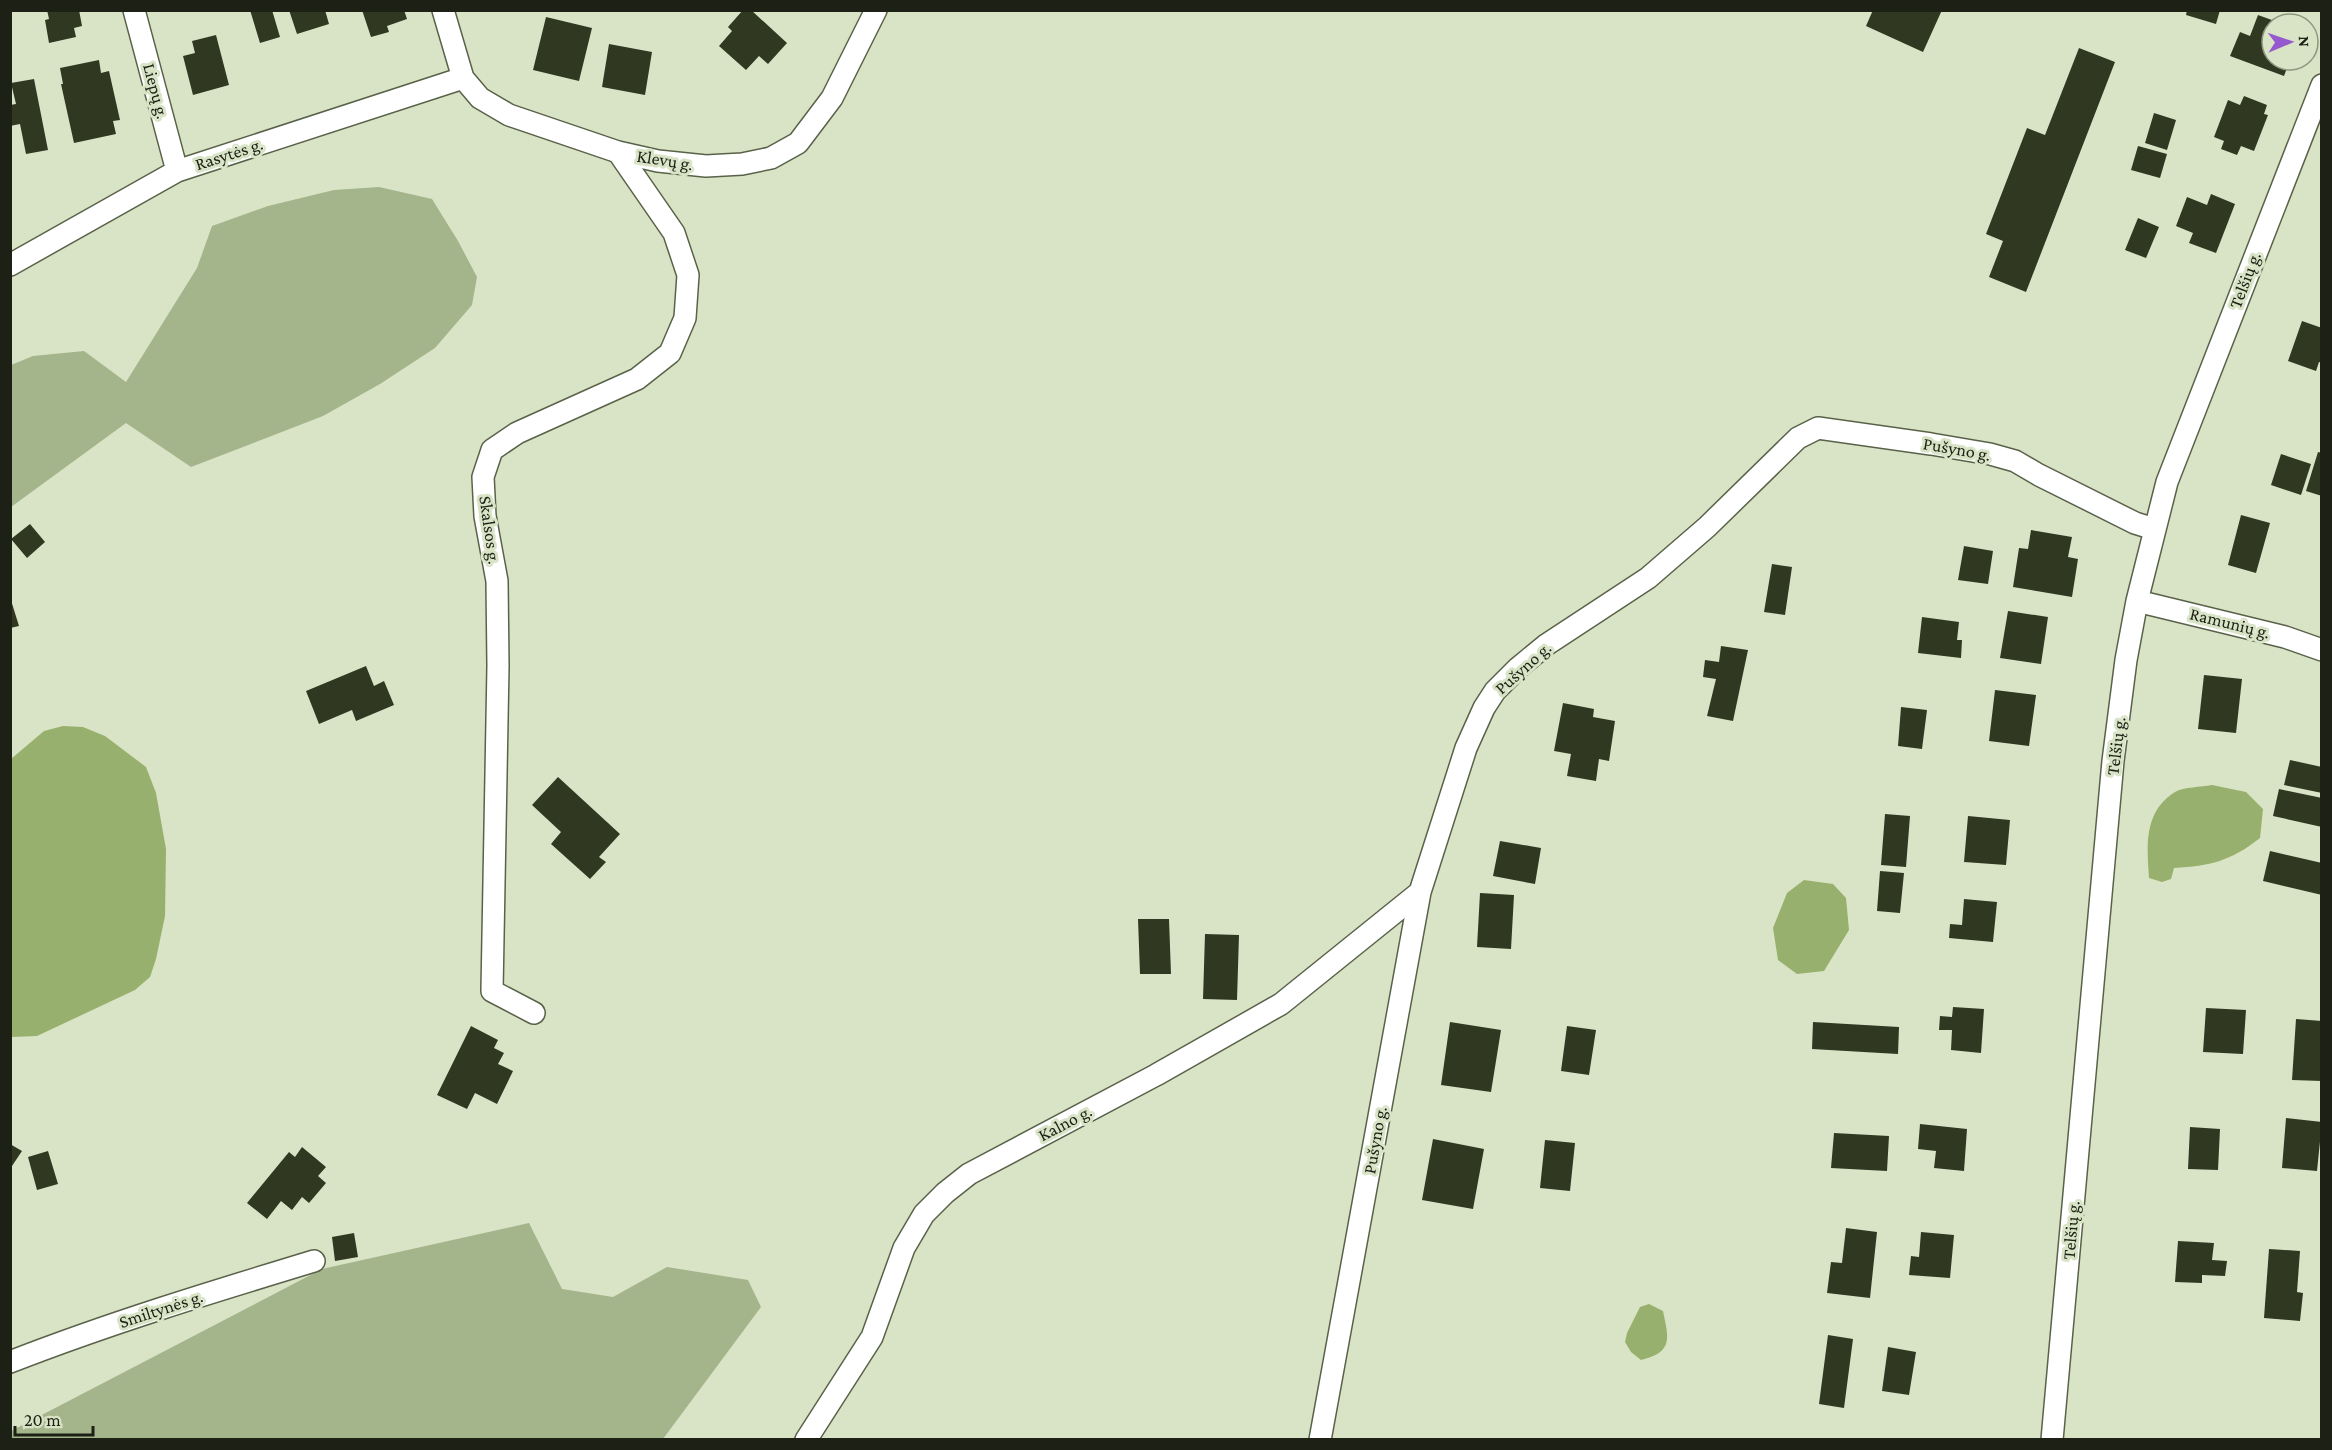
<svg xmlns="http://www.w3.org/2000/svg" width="2332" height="1450" viewBox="0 0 2332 1450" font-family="'Crimson Pro',serif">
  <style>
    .green { fill: #a4b48b }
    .water { fill: #98b06d }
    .building { fill: #303821 }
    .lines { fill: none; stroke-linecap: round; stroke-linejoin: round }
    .minor-casing { stroke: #596249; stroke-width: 24 }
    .minor { stroke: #fff; stroke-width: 21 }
    .labels { text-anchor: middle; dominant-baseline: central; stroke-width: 6; stroke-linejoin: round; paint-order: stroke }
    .street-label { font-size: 18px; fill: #1c2015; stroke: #d9e4c7 }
  </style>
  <rect width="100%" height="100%" fill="#d9e4c7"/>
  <!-- green -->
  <path class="green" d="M379 187 432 199 458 241 477 277 472 305 435 348 380 384 323 416 191 467 126 423 11 507V365L33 356 84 351 126 382 197 268 212 226 268 206 334 190Z
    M529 1223 562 1289 613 1297 667 1267 748 1280 761 1307 663 1439H11V1431L322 1269Z"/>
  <!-- water -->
  <path class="water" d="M63 726 83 727 105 736 146 767 156 793 166 849 165 916 156 959 150 977 135 990 37 1036 11 1037V759L44 731Z
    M2212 785 2246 792 2263 809 2260 838C2231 861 2210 866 2174 868L2171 879 2162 882 2149 878C2147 847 2143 812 2175 792 2184 787 2201 787 2212 785Z
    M1804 880 1833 884 1846 898 1849 930 1824 971 1797 974 1778 960 1773 928 1787 893Z
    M1649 1304 1663 1311C1669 1339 1673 1352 1641 1360L1631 1352 1625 1342 1627 1333 1640 1307Z"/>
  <!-- building -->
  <path class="building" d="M47 10H79L82 26 74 28 76 37 49 43 45 20 49 19Z
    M250 10H272L280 37 260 43Z
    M289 10H325L329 24 297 34Z
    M362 10H404L407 19 387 26 389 32 371 37Z
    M743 10H751L787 43 768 64 759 56 746 70 719 46 732 31 728 27Z
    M1873 10H1942L1923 52 1866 26Z
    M2187 10H2220L2216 24 2186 15Z
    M2258 15 2283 24H2272V60H2290L2284 76 2230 56 2240 32 2250 36Z
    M546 17 592 28 579 81 533 70Z
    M216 35 229 85 193 95 183 56 195 53 192 41Z
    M609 44 652 52 645 95 602 87Z
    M2079 48 2115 62 2026 292 1989 277 2003 241 1986 234 2027 128 2045 135Z
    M99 60 101 73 109 71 120 120 113 121 116 134 74 143 61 84H63L60 68Z
    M34 79 48 150 26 154 20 124 10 126V105L16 104 11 83Z
    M2244 96 2267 105 2264 114 2268 115 2254 151 2241 146 2237 155 2221 149 2224 141 2214 137 2228 100 2240 105Z
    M2154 113 2176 120 2167 150 2145 143Z
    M2138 146 2167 154 2160 178 2131 170Z
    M2211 194 2235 204 2216 253 2189 243 2193 233 2176 226 2187 197 2207 205Z
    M2138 218 2159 227 2146 258 2125 250Z
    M2302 321 2322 328V363L2319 362 2316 371 2288 361Z
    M2318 452 2322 453V496L2306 491Z
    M2281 454 2311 464 2301 495 2271 485Z
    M2241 515 2270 523 2256 573 2228 565Z
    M30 524 45 542 27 558 11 539Z
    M2031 530 2072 537 2068 557 2078 559 2072 597 2013 587 2019 548 2028 549Z
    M1964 546 1993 551 1988 584 1958 580Z
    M1772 564 1792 567 1785 615 1764 612Z
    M10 597 19 626 10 628Z
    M2008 611 2048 617 2041 664 2000 658Z
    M1922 617 1959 622 1957 640H1962L1961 658 1918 653Z
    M1721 646 1748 650 1733 721 1707 716 1716 679 1703 677 1705 660 1719 662Z
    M366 666 374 686 384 681 394 705 356 721 352 710 319 724 306 691Z
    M2204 675 2242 679 2236 733 2198 729Z
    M1995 690 2036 695 2029 746 1989 741Z
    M1563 703 1594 709 1593 717 1615 721 1609 761 1599 759 1596 781 1567 776 1571 754 1554 751Z
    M1901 707 1927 710 1922 749 1898 746Z
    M2290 760 2322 767V793L2284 785Z
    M558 777 620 834 599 857 606 862 590 879 551 844 561 832 532 805Z
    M2279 789 2322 798V827L2273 816Z
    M1885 814 1910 816 1906 867 1881 865Z
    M1968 816 2010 820 2006 865 1964 862Z
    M1500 841 1541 848 1535 884 1493 876Z
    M2270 851 2322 863V895L2263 881Z
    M1880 871 1904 873 1900 913 1877 911Z
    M1480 893 1514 895 1511 949 1477 947Z
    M1964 899 1997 902 1993 942 1949 938 1950 924 1962 925Z
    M1138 919H1169L1171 974H1140Z
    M1205 934 1239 935 1237 1000 1203 999Z
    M1953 1007 1984 1009 1981 1053 1951 1050 1952 1030H1939L1940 1016 1952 1017Z
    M2206 1008 2246 1010 2243 1054 2203 1052Z
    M2296 1019 2322 1021V1081L2292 1080Z
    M1450 1022 1501 1030 1491 1092 1441 1085Z
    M1813 1022 1899 1027 1898 1054 1812 1049Z
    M471 1026 498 1040 494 1048 504 1053 498 1064 513 1071 497 1104 475 1093 467 1109 437 1095Z
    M1567 1026 1596 1030 1589 1075 1561 1071Z
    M2286 1118 2322 1122 2317 1171 2282 1168Z
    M1920 1124 1967 1129 1964 1171 1934 1168 1936 1151 1918 1149Z
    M2190 1127 2220 1129 2218 1170 2188 1169Z
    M1834 1133 1889 1136 1887 1171 1831 1168Z
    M1433 1139 1484 1149 1473 1209 1422 1200Z
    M1545 1140 1575 1143 1570 1191 1540 1188Z
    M10 1144 22 1151 10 1169Z
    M302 1147 326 1167 318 1176 326 1183 309 1203 302 1197 292 1210 281 1201 267 1219 247 1203 289 1152 295 1157Z
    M48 1151 58 1184 37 1190 28 1157Z
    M1846 1228 1877 1232 1870 1298 1827 1293 1831 1262 1842 1263Z
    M1921 1232 1954 1235 1950 1278 1909 1275 1911 1256 1919 1257Z
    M354 1233 358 1257 335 1261 332 1237Z
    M2178 1241 2214 1243 2212 1260 2227 1261 2225 1276 2202 1275V1283L2175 1282Z
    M2269 1249 2300 1251 2297 1292 2303 1293 2300 1321 2264 1318Z
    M1828 1335 1853 1339 1844 1408 1819 1404Z
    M1888 1347 1916 1352 1909 1395 1882 1391Z"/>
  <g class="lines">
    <defs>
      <path id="minor" d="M134 10 177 171
        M443 10 463 78 480 98 509 115 618 152 658 161 706 166 742 164 771 158 798 143 832 98 876 10
        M10 265 177 171 463 78
        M2137 601 2285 637 2322 650
        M534 1013 492 991 498 666 497 581 485 516 483 477 492 450 517 433 637 379 670 353 685 318 688 275 674 233 618 152
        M10 1362C110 1323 212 1292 314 1261
        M806 1440 872 1337 904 1248 924 1214 945 1193 969 1174 1156 1075 1281 1004 1420 892
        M1320 1440 1420 892 1466 748 1484 708 1495 691 1518 668 1546 645 1648 578 1707 527 1798 438 1818 428 1931 444 1990 454 2015 461 2039 475 2135 523 2154 529
        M2052 1440 2113 761 2126 660 2137 601 2167 482 2322 85"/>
    </defs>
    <!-- minor casing -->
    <use href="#minor" class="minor-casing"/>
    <!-- minor -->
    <use href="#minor" class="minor"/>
  </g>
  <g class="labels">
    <!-- street labels -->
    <g class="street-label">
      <text transform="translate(156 91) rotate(75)">Liepų g.</text>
      <text transform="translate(229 154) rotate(-18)">Rasytės g.</text>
      <text transform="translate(665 160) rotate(9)">Klevų g.</text>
      <text transform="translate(2245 280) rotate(-69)">Telšių g.</text>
      <text transform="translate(1957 449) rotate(10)">Pušyno g.</text>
      <text transform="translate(490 530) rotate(82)">Skalsos g.</text>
      <text transform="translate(2230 623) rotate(14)">Ramunių g.</text>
      <text transform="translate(1523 668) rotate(-42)">Pušyno g.</text>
      <text transform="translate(2116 746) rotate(-83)">Telšių g.</text>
      <text transform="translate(1065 1123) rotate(-28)">Kalno g.</text>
      <text transform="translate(1375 1140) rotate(-80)">Pušyno g.</text>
      <text transform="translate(2071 1230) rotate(-85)">Telšių g.</text>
      <text transform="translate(161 1309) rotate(-18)">Smiltynės g.</text>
    </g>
  </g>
  <!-- border -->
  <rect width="2332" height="1450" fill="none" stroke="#1c2015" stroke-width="24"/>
  <!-- north arrow -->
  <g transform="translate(2290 42) rotate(88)"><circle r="28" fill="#d9e4c7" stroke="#8d9680" stroke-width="1.5"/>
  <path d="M0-4.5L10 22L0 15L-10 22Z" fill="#9558cf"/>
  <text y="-9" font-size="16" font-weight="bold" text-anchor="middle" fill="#1c2015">N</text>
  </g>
  <!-- scale -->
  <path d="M15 1426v9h78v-9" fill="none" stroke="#1c2015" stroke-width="3"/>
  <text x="24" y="1426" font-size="18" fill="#1c2015" stroke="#d9e4c7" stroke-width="4.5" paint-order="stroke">20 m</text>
</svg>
